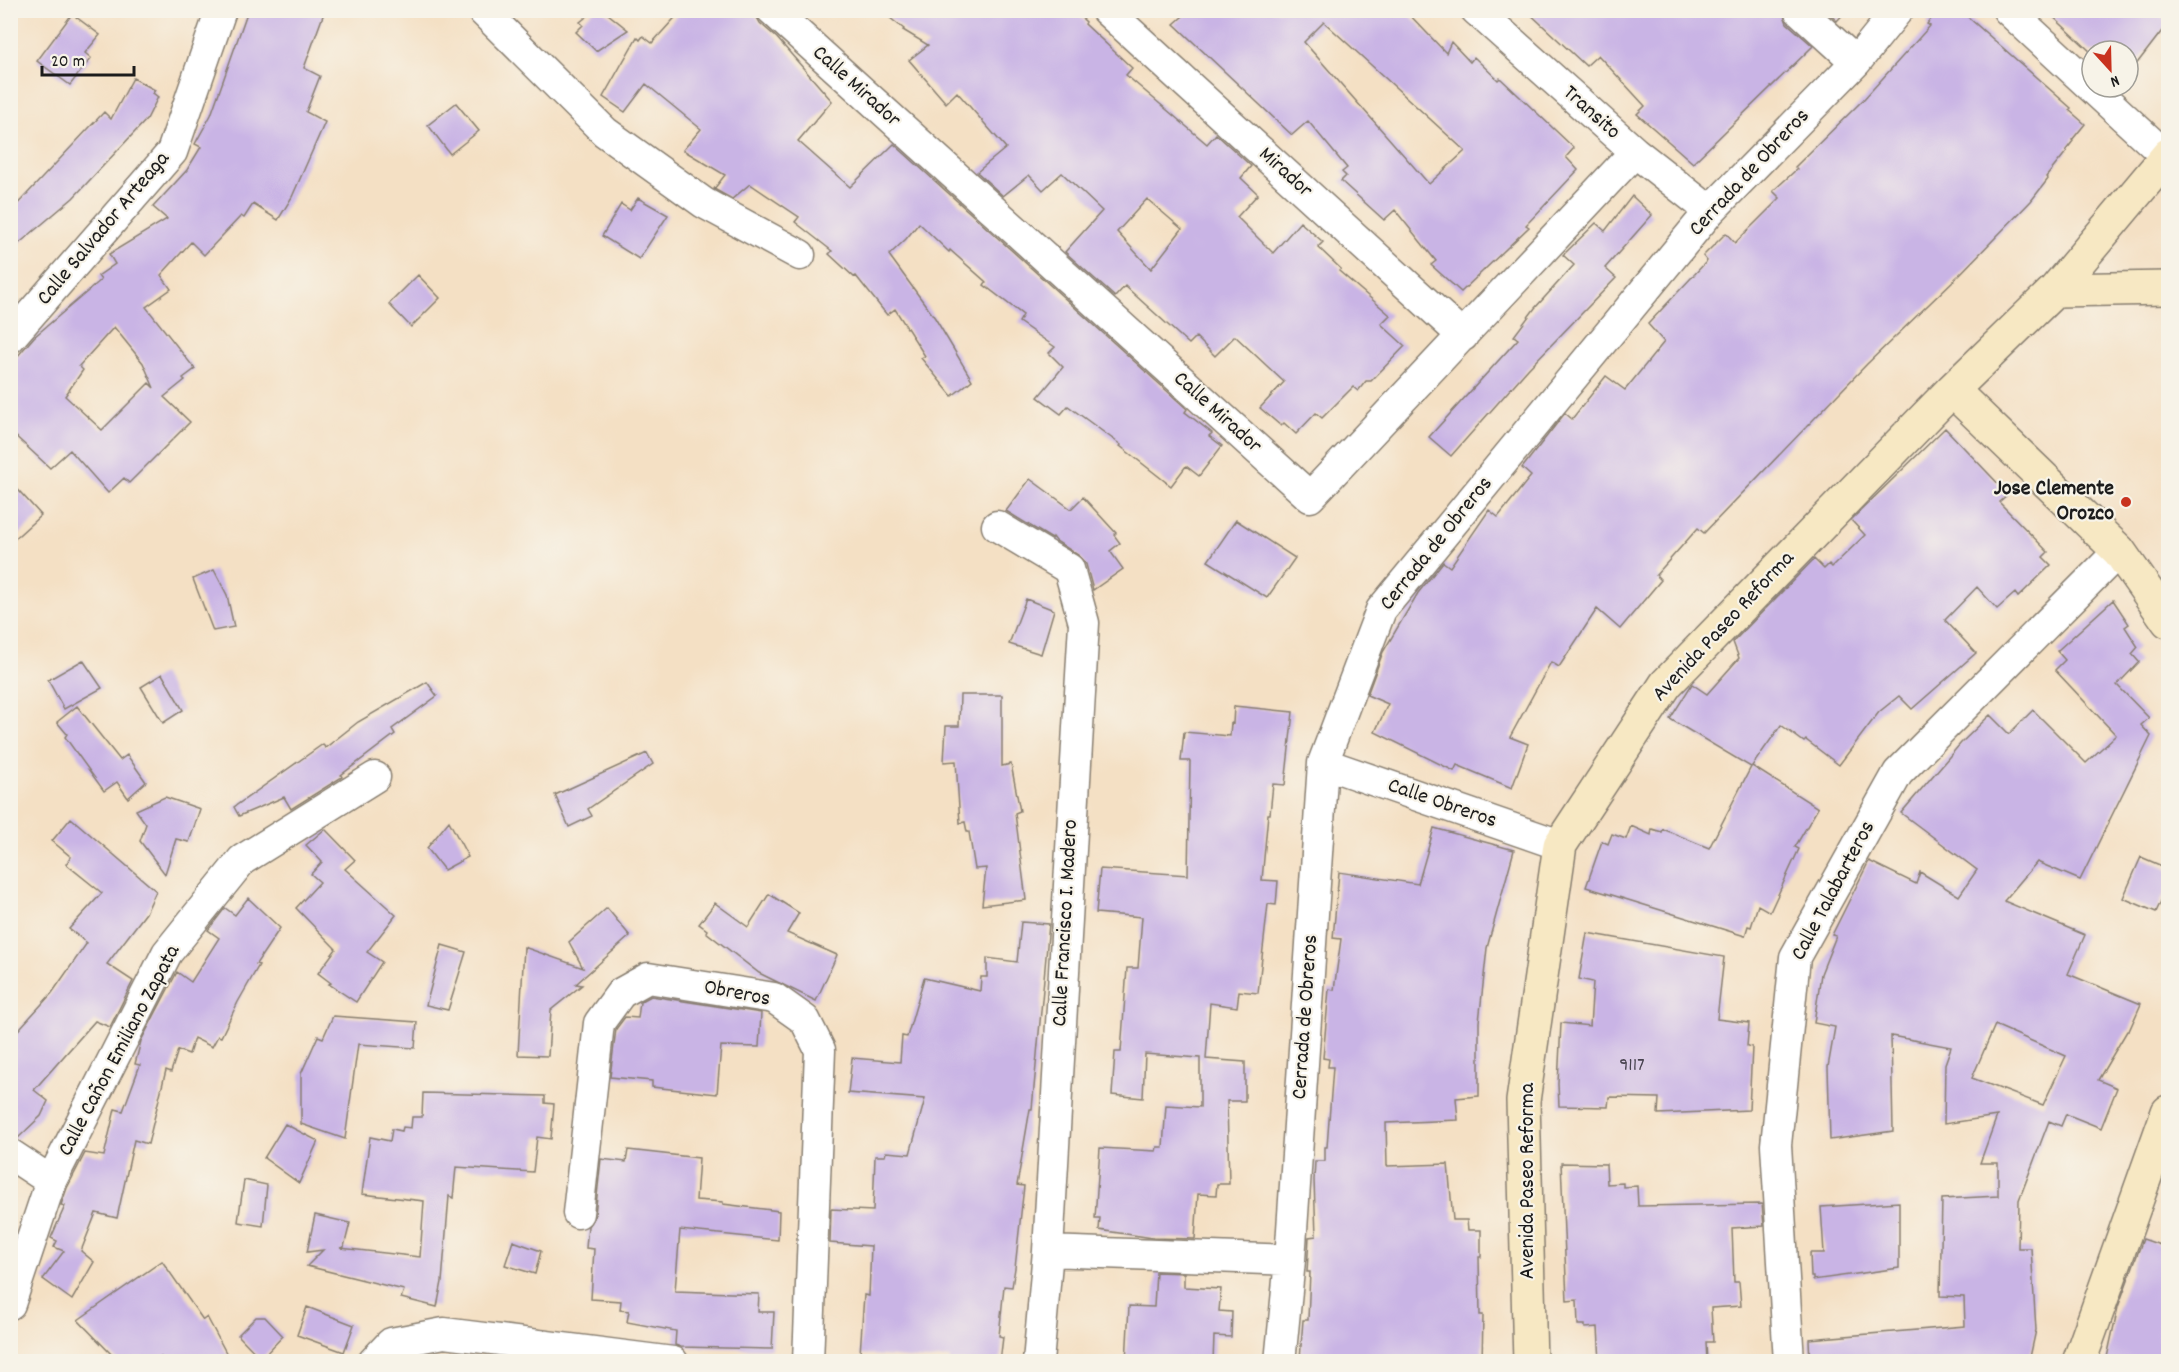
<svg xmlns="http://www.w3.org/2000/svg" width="2179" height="1372" viewBox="0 0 2179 1372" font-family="Dekko,sans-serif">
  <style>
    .building { fill: #c9b4e5; fill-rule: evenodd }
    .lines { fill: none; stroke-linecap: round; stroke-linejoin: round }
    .street-casing { stroke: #887e70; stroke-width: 33 }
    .secondary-casing { stroke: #887e70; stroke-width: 36 }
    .street { stroke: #fff; stroke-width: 30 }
    .secondary { stroke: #f7e8c3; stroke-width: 33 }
    .poi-dot { fill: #c8321e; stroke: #f7f3e8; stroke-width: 2 }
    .labels { text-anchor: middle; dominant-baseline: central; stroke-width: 4.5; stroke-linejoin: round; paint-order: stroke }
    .number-label { font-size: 20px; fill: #47424e }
    .street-label { font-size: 22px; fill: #1c1c1c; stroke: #f7f3e8 }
    .poi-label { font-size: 22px; font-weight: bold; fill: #1c1c1c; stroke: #f7f3e8; text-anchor: end }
  </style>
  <rect width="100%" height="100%" fill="#f7f3e8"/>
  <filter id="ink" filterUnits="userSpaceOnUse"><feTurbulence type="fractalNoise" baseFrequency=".0167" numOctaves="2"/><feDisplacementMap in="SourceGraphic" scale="12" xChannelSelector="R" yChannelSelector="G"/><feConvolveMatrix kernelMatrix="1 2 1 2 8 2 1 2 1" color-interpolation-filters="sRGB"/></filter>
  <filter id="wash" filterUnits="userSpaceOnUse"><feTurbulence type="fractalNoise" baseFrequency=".008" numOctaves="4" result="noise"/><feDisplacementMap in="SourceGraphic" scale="24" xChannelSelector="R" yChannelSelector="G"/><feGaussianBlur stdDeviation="1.35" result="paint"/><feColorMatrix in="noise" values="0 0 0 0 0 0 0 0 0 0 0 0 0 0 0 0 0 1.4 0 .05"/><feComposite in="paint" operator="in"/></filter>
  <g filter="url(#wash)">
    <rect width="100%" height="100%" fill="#f4e0c4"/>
    <g id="blocks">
      <!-- building -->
      <path class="building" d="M248 10H325L304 68 320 76 306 112 325 122 292 197 278 220 253 204 244 218 241 216 204 255 191 242 161 275 171 289 146 307 195 369 183 378 185 380 164 397 190 422 129 483 124 478 108 493 70 450 50 468 10 431V365L34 337 101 280 98 276 115 264 109 254 167 219 153 207 187 170 201 147 195 144 211 115ZM114 327 143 363 154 388 149 383 102 430 65 396 83 370 79 366Z
        M595 10H603L628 30 596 51 576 32 583 25 580 22Z
        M682 10H752L755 14 760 23 777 38 832 101 798 141 850 187 894 144 1187 409 1185 412 1212 433 1209 436 1222 446 1199 476 1186 466 1171 486 1120 446 1121 445 1068 406 1061 414 1038 397 1063 367 1049 353 1055 347 1019 322 1023 315 984 285 986 282 950 250 949 252 919 223 906 239 889 255 935 318 972 380 952 396 921 358 925 356 895 309 887 315 856 276 854 277 829 254 832 251 795 222 799 217 750 184 732 199 714 189 725 175 683 150 701 129 646 84 625 112 603 97 637 37 640 40 643 36 652 43Z
        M880 10H1073L1086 22 1085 24 1132 68 1126 75 1207 144 1216 134 1251 166 1241 178 1258 194 1237 217 1273 253 1300 222 1323 242 1318 247 1341 269 1339 271 1390 315 1381 324 1405 346 1371 381H1366L1358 391 1353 387 1322 418 1316 413 1296 434 1284 423 1281 426 1260 408 1284 382 1235 336 1215 356 1196 337 1189 344 1125 286 1115 297 1065 252 1102 211 1062 173 1043 190 1029 175 1003 196 977 172 1006 148 957 92 946 103 909 60 928 45 903 30 904 29ZM1147 199 1182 229 1151 269 1117 232Z
        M1190 10H1405L1446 53 1451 42 1470 62 1474 57 1498 80 1500 78 1574 148 1566 157 1578 170 1526 225 1529 227 1461 292 1431 265 1436 261 1395 210 1384 220 1341 181 1346 176 1342 172 1347 168 1308 121 1292 135 1174 24ZM1324 22 1465 151 1429 184 1304 42Z
        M1526 10H1782L1787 23 1813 46 1693 163 1637 114 1645 106 1598 55 1586 66Z
        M1825 10H1847L1837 21Z
        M1938 10H1960L2071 108 2069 110 2085 124 2072 140 2073 141 2066 150 2067 151 2046 177 2048 179 2031 201 1958 276 1867 364 1704 533 1698 528 1656 575 1661 580 1620 629 1597 609 1559 667 1551 662 1510 737 1528 744 1512 788 1457 765 1454 771 1375 732 1388 704 1367 695 1383 652 1418 593 1443 562 1450 567 1489 510 1498 517 1531 476 1522 468 1565 413 1572 419 1606 376 1625 390 1664 342 1648 324 1707 261 1703 256 1726 233 1735 243 1780 198 1773 191 1797 169 1795 167 1863 100 1930 26 1927 24Z
        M2046 10H2153L2168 23 2128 75V51H2092V53Z
        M72 14 100 35 85 53 91 58 70 85 37 61Z
        M133 78 155 90 153 93 158 97 147 119 73 198 10 251V212L104 112 111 119Z
        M456 103 479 131 450 154 428 125Z
        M1632 196 1652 215 1605 268 1616 278 1528 369 1451 456 1429 437 1518 339 1514 336 1535 308 1574 265 1563 255 1596 223 1605 231Z
        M638 198 668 215 639 259 602 236 621 204 630 210Z
        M418 275 440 298 411 327 389 304Z
        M1945 428 2008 494 1999 502 2048 552 2043 557 2051 565 2018 597 2015 593 1997 609 1977 587 1945 620 1976 653 1912 709 1899 696 1879 712 1839 765 1806 740 1804 742 1781 725 1752 766 1818 808 1795 847 1799 849 1770 912 1758 905 1751 927 1748 926 1745 936 1586 887 1602 841 1608 844 1612 834 1626 839 1631 826 1651 835 1652 829 1662 832 1663 829 1709 848 1751 767 1670 719 1692 684 1707 694 1739 658 1733 642 1814 559 1824 569 1829 564 1832 567 1865 535 1851 520Z
        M1030 479 1071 509 1083 497 1116 533 1114 535 1120 543 1110 551 1123 569 1093 590 1086 564 1078 555 1056 541 1053 537 1052 539 1006 511Z
        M10 481 41 515 10 543Z
        M1236 520 1295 558 1267 598 1208 561Z
        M214 570 227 595 234 627 213 631 193 579Z
        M1026 599 1054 610 1041 654 1009 644Z
        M2113 600 2129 624 2125 627 2138 647 2132 654 2139 662 2117 685 2149 718 2141 725 2151 736 2080 880 2037 862 2004 901 2085 935 2068 974 2141 1004 2129 1031H2127L2098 1080 2117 1088 2101 1128 2066 1114 2061 1126 2049 1121 2019 1200 2018 1248H2031L2036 1330 2029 1362H1810L1809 1339 1965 1326 1964 1297 1940 1296 1942 1199 1998 1196V1163H1980L1997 1116 1944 1124 1945 1064 1951 1047 1891 1036 1893 1131 1830 1140 1828 1067 1835 1027 1814 1023 1821 974 1836 936 1832 935 1869 861 1916 884 1920 872 1959 896 1977 870 1901 813 1961 743 1990 715 2009 734 2033 710 2086 763 2116 735 2055 670 2065 660 2057 651ZM1995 1025 2066 1056 2043 1105 1972 1078Z
        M83 660 102 688 64 709 48 680Z
        M162 674 183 710 163 723 141 687Z
        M427 682 437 696 392 729 395 734 341 775 342 777 291 809 284 797 239 816 234 807 323 744 325 748 358 722Z
        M960 695H1002V766L1011 764 1020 811 1015 813 1026 900 982 905 986 868 975 869 969 832H967L965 822 960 823 956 761 944 762 946 726H959Z
        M77 706 120 760 127 755 146 782 128 798 117 782 104 791 65 737 67 734 57 722Z
        M1234 706 1293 712 1285 785 1273 784 1270 814H1268L1262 880 1278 881 1276 905 1268 904 1258 993 1239 991 1237 1007 1210 1003 1206 1059 1245 1062V1101H1227L1229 1184H1217L1216 1195 1198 1194 1195 1239 1153 1238 1099 1230 1100 1218H1095L1100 1148 1156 1151 1157 1147H1163L1166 1105 1200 1107V1058L1145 1054 1143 1098 1112 1095 1115 1052H1121L1127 968H1138L1142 917 1096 913 1100 869 1188 875 1190 761H1181L1184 732 1230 736 1231 723 1233 724Z
        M647 753 653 764 588 809 592 816 569 827 555 795Z
        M165 797 200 809 189 842 176 839 165 874 140 841 146 824 136 810Z
        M71 818 156 891 146 913 107 964 133 981 110 1027 95 1021 34 1090 48 1101 41 1116 17 1139 10 1137V1039L52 993 87 943 69 929 102 893 66 864 71 857 52 841Z
        M449 821 468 857 444 870 427 848Z
        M1434 828 1514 850 1487 948 1479 1022V1096L1456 1098 1458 1120 1386 1123 1387 1166 1448 1164 1453 1220H1467L1468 1230H1481V1257H1479L1480 1315H1483L1482 1362H1318L1317 1359H1300L1303 1320H1308L1310 1272H1307L1309 1237 1316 1236 1314 1180 1315 1161H1325V1147H1327L1333 1067H1328L1329 1059 1323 1058 1329 989 1334 990 1341 939 1333 938 1339 872 1418 884Z
        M325 829 355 860 345 869 396 915 367 952 382 962 356 1002 329 984 331 983 318 973 336 949 296 908 320 882 311 874 322 862 306 845Z
        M2141 857 2169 869V884L2156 912 2123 898Z
        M769 894 799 913 787 933 837 955 816 1001 759 973 706 932 707 930 699 924 715 903 748 927Z
        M248 898 280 928 256 964 259 965 238 1002 221 1037 218 1036 212 1047 194 1038 189 1054 178 1050 171 1072 166 1070 148 1144 134 1140 117 1218 96 1213 81 1251 94 1262 72 1300 43 1279 64 1251 54 1247 57 1241 51 1238 65 1206 61 1205 67 1188 85 1153 104 1156 115 1109 123 1111 140 1065 135 1064 141 1041 177 972 191 982 219 938 208 930 225 908 235 915Z
        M607 908 630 936 576 984 582 985 551 1010 548 1056 518 1055 524 947 583 968 569 942Z
        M1021 922 1049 924 1032 1109H1030L1017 1185 1024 1186 1015 1268 1012 1287 1004 1286 999 1336 1003 1337 1000 1362H950V1358L928 1360 860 1354 864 1295 869 1296 871 1246 830 1243 831 1209 873 1211 875 1156H885L886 1152 910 1154 925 1099 848 1093 852 1058 900 1062 902 1036 907 1037 924 978 980 991 981 977H987V958L1017 962Z
        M1587 933 1724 957 1717 1019 1749 1023 1747 1046 1752 1047 1749 1110 1658 1114 1659 1098 1609 1097 1608 1107 1559 1106 1558 1084 1561 1023 1590 1026 1593 982 1579 979Z
        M442 945 466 952 448 1010 426 1005Z
        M651 996 761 1013 759 1047 721 1046 717 1094 652 1087V1081L610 1077 616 1029 625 1017 638 1018 640 1002Z
        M333 1016 417 1022 415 1048 358 1044 345 1139 301 1124V1074L318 1036 323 1038Z
        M423 1093 545 1096V1103L554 1104 551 1139 537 1137 533 1172 456 1167 453 1198 449 1196 442 1282 437 1307 401 1298 404 1290 307 1266 323 1250 307 1252 315 1215 350 1223 344 1247 340 1248 420 1257 424 1201 362 1194 370 1137 390 1141 392 1129 402 1131 403 1127 411 1128 412 1117H422Z
        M285 1124 318 1141 299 1183 264 1158Z
        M628 1150 699 1158 696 1200 723 1202V1204L779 1211 778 1240 680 1230 675 1291 759 1294 758 1312H774L772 1349 681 1347 675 1345 676 1331 627 1322 629 1311 620 1310 621 1301 591 1299 594 1249 586 1248 588 1226 595 1215 601 1159 626 1162Z
        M1561 1163 1606 1164 1607 1184 1623 1183V1187L1637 1186 1638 1206 1762 1204 1764 1226 1732 1228 1734 1282H1739L1741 1306 1711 1308 1713 1342H1706L1707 1362H1600L1598 1327 1585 1328V1325H1578L1577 1300 1567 1301Z
        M244 1180 267 1185 263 1226 238 1222Z
        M1899 1202V1268L1813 1280V1277H1811L1810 1253H1824L1821 1207Z
        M2143 1239 2169 1248V1362H2106L2118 1307Z
        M513 1241 541 1251 535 1274 505 1265Z
        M162 1261 203 1320 207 1317 231 1362H166L161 1357 155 1362H119L78 1320Z
        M1156 1272 1184 1273V1287L1221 1289 1219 1311 1232 1312 1231 1337 1214 1336 1213 1362H1126L1129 1306 1154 1307Z
        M307 1307 354 1325 344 1352 297 1335Z
        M256 1317H265L283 1336 261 1359 238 1335Z"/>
    </g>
  </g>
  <g filter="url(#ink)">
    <use href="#blocks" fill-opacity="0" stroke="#887e70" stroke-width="1.5"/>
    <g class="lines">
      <defs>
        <path id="street" d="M482 10 605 132 704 203 800 255
          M772 10 1310 497 1635 152
          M1106 10 1463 336
          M1476 10 1635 152 1710 211
          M1799 10 1856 62
          M2008 10 2167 157
          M10 338 172 152 221 10
          M997 526 1069 569 1084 623 1048 1251 1038 1362
          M1323 763 1560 845
          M10 1154 51 1181
          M578 1213 599 1023 621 993 648 978 774 998 805 1020 820 1050 808 1362
          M1048 1251 1290 1260
          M10 1304 51 1181 167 953 242 860 375 777
          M373 1362 391 1343 444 1333 673 1362
          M1280 1362 1290 1260 1323 763 1381 610 1710 211 1856 62 1898 10
          M1789 1362 1776 1145 1795 957 1898 773 2119 551"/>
        <path id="secondary" d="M2055 290 2168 288
          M1952 390 2119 551 2168 621
          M1530 1362 1523 1101 1560 845 1666 684 1952 390 2055 290 2168 155
          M2079 1362 2168 1112"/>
      </defs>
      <!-- street casing -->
      <use href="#street" class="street-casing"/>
      <!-- secondary casing -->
      <use href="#secondary" class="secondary-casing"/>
      <!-- street -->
      <use href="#street" class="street"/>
      <!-- secondary -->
      <use href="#secondary" class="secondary"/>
    </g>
  </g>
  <!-- markers -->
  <circle class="poi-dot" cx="2126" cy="502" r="6"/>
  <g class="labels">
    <!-- number labels -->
    <g class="number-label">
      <text x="1632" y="1066">9117</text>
    </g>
    <!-- street labels -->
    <g class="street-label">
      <text transform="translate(856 87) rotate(42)">Calle Mirador</text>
      <text transform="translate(1591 113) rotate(42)">Transito</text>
      <text transform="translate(1285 173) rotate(42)">Mirador</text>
      <text transform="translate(1750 173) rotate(-47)">Cerrada de Obreros</text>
      <text transform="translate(104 229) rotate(-50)">Calle Salvador Arteaga</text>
      <text transform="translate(1217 413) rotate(42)">Calle Mirador</text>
      <text transform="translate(1437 544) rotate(-51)">Cerrada de Obreros</text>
      <text transform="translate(1724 627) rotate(-47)">Avenida Paseo Reforma</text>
      <text transform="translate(1442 804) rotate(19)">Calle Obreros</text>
      <text transform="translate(1834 891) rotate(-62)">Calle Talabarteros</text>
      <text transform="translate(1066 923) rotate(-87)">Calle Francisco I. Madero</text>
      <text transform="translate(737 994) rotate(11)">Obreros</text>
      <text transform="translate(1306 1017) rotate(-86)">Cerrada de Obreros</text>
      <text transform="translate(120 1051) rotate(-62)">Calle Cañon Emiliano Zapata</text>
      <text transform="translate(1528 1181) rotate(-90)">Avenida Paseo Reforma</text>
    </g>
    <!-- poi labels -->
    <g class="poi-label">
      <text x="2114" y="489">Jose Clemente<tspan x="2114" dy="25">Orozco</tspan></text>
    </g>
  </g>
  <!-- margin -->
  <rect width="2179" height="1372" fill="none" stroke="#f7f3e8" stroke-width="36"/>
  <!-- north arrow -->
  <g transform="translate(2110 69) rotate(158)"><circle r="28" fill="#f7f3e8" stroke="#9f9d96" stroke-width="1.5"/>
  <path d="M0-4.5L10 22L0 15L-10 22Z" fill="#c8321e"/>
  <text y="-9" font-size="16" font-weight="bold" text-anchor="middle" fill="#1c1c1c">N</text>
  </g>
  <!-- scale -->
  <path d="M42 66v9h92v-9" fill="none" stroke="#1c1c1c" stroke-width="3"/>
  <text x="51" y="66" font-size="18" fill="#1c1c1c" stroke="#f7f3e8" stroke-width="4.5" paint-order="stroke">20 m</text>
</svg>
